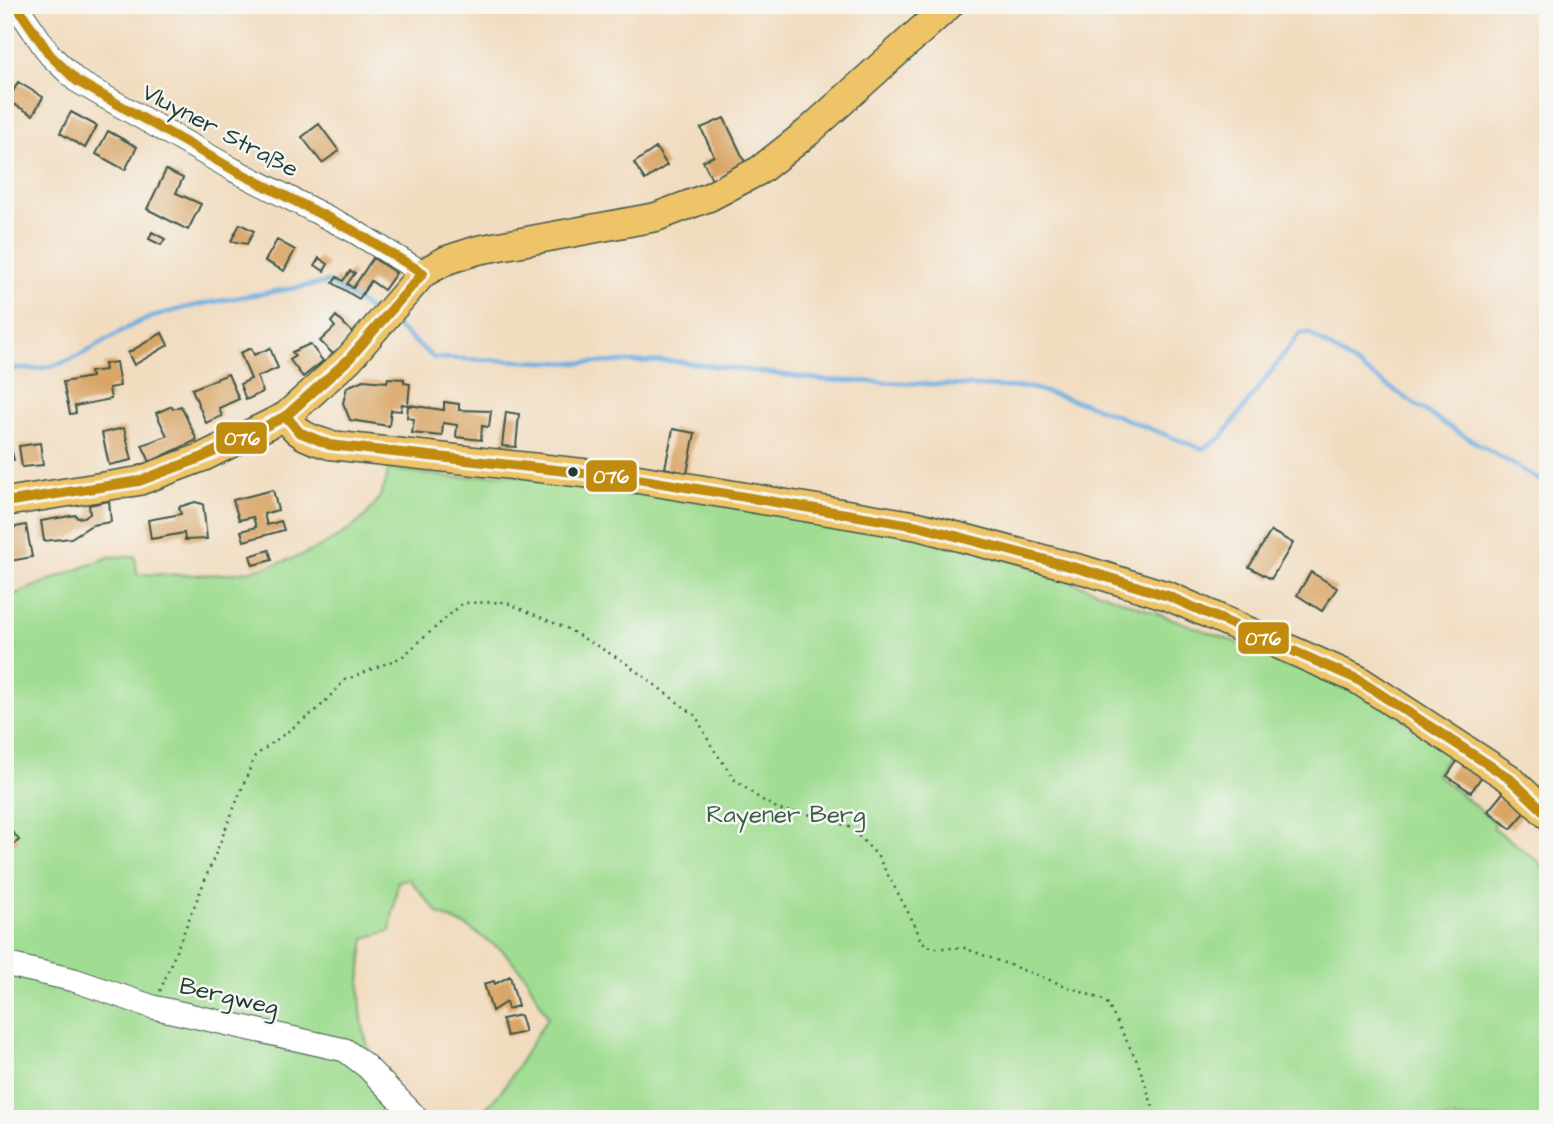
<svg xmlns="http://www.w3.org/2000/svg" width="1553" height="1124" viewBox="0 0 1553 1124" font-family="'Architects Daughter',sans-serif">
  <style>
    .green { fill: #a0dd92; stroke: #608d63; stroke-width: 2 }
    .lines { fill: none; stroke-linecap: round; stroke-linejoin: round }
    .stream { stroke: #6eafe2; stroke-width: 4.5 }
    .building { fill: #d9a668 }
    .minor-casing { stroke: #3e5549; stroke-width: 25 }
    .major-casing { stroke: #3e5549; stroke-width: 31 }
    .path { stroke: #3e5549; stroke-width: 2.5; stroke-dasharray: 2 5; stroke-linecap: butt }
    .minor { stroke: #fff; stroke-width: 23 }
    .major { stroke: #efc469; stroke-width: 28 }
    .bus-1-casing { stroke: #f6f6f2; stroke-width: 16 }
    .bus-1 { stroke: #c18c0d; stroke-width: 10 }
    .bus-dot { fill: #1f3d34; stroke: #f6f6f2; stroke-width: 2.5 }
    .labels { text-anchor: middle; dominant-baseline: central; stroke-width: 5; stroke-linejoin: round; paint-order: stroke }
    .street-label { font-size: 24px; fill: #1f3d34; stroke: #f6f6f2 }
    .park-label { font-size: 24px; fill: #395d47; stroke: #f6f6f2 }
    .line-badge { stroke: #f6f6f2; stroke-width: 2.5 }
    .badge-label { font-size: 19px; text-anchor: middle; font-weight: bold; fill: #fff }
  </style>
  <rect width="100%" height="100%" fill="#f6f6f2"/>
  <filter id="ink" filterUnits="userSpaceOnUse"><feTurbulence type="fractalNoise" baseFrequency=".0143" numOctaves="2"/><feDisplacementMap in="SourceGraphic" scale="14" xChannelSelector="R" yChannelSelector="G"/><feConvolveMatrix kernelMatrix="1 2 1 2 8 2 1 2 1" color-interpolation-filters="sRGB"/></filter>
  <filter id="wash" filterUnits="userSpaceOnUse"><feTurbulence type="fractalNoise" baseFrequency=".00686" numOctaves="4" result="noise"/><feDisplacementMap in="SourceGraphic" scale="28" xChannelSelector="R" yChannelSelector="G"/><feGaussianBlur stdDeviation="1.57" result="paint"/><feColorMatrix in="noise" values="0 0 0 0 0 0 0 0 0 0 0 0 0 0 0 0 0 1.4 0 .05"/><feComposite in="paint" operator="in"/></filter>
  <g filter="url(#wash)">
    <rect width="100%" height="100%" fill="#f1dcbf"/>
    <!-- green -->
    <path class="green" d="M388 469 456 478 501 474 914 524 1355 686 1451 752 1436 774 1496 823 1493 827 1539 862 1548 877V1119H472C509 1094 522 1052 548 1018L525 975 503 951 466 926 439 914 409 879 398 881 390 931 365 938C358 979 356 1027 376 1066 386 1084 402 1102 414 1119H5V661L16 650 5 623V598L109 557 135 556 137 574C169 574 203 577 234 573 288 566 383 532 388 469Z"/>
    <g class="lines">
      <!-- stream -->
      <path class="stream" d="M397 327 434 358 576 363 673 361 824 380 1031 388 1087 404 1202 449 1221 438 1300 333H1309L1446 425 1548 485
        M5 367C73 380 102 331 159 315 213 299 272 293 328 282L375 313"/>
    </g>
    <g id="blocks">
      <!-- building -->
      <path class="building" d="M18 82 43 97 33 115 8 101Z
        M71 112 97 126 85 148 60 133Z
        M724 118 746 164 712 180 703 161 714 156 701 128Z
        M319 124 339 151 322 163 302 137Z
        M108 131 137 147 125 170 96 154Z
        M656 148 667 165 645 180 634 163Z
        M166 170 183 178 176 193 201 204 188 230 147 209Z
        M240 224 254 231 247 244 231 241Z
        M152 232 165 239 161 245 149 239Z
        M277 240 295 250 284 271 265 261Z
        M319 258 328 264 324 271 315 265Z
        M373 258 396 273 384 290 371 281 359 299 333 283 337 277 343 281 350 271 355 273 347 284 353 288Z
        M336 316 355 335 334 355 320 341 335 327 331 322Z
        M162 333 168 345 134 365 128 353Z
        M310 344 323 361 303 377 290 360 295 356 292 352Z
        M251 348 254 355 270 348 278 368 257 377 263 392 246 400 240 384 251 379 240 353Z
        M116 362 120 386 109 388 111 399 75 406 76 413 70 414 63 382 91 377 90 372 105 370 104 364Z
        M228 374 239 399 219 408 222 416 206 423 192 389Z
        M388 378 404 379V383L410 384 408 405 444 410V402L459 404V410L491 411 489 427 482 426 481 440 456 437 457 425 443 423 442 436 412 433 414 419 407 418 408 405 402 404 401 411 391 410 389 426 350 420 343 403 347 387 363 380 387 382Z
        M172 406 173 409 181 406 197 440 150 462 142 445 167 436 156 413Z
        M506 412 519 414 516 447 502 446Z
        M124 428 132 460 109 465 102 433Z
        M673 429 695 433 687 473 665 468Z
        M40 443 43 465 22 467 19 446Z
        M10 444 14 460 6 461 5 445Z
        M273 490 278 510 264 514 267 525 281 521 284 530 244 541 241 531 256 527 253 517 239 520 233 500Z
        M109 501 111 522 92 525 71 538 44 541 41 521 76 515 77 518 84 517 90 514 89 505Z
        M195 502 203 504 207 539 185 540 184 533 151 539 148 520 181 514 179 507Z
        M26 525 32 557 5 562V529Z
        M1271 531 1293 543 1271 579 1249 567Z
        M269 550 272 560 253 565 250 556Z
        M1311 572 1337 588 1322 611 1297 595Z
        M1458 760 1482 776 1471 792 1447 776Z
        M1506 789 1529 808 1511 829 1488 811Z
        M11 830 19 840 7 850 10 854 5 858V835Z
        M510 976 518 1006 508 1009 506 1002 492 1011 484 984 494 981 495 984Z
        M520 1015 525 1032 507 1036 502 1019Z"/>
    </g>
  </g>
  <g filter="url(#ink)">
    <use href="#blocks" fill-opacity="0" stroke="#3e5549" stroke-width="2"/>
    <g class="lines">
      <defs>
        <path id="minor" d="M16 5 50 55 77 81 234 170 352 230 423 273
          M5 964 74 980 153 1007 345 1050 366 1066 418 1119"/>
        <path id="major" d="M286 416C296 435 310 439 330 445L638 479 918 526 1084 570 1168 596 1357 679 1509 778 1548 815
          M5 502 139 481 203 457 286 416 349 359 423 273 447 260 478 250 656 217 709 197 760 170 808 132 949 5"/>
      </defs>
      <!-- minor casing -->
      <use href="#minor" class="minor-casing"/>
      <!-- major casing -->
      <use href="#major" class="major-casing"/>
      <!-- path -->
      <path class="path" d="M5 625 9 628
        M160 991 255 756 319 708 345 680 402 657 463 603 505 602 566 628 623 661 696 716 712 747 735 780 759 798 780 810 825 817 851 828 877 855 914 923 921 941 932 948H964L1106 1001 1138 1063 1157 1119"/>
      <!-- minor -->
      <use href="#minor" class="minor"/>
      <!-- major -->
      <use href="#major" class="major"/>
      <defs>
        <path id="bus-1" d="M286 416 299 432 330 445 638 479 918 526 1084 570 1168 596 1357 679 1509 778 1548 815
          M5 502 139 481 203 457 286 416 349 359 423 273 352 230 234 170 77 81 50 55 16 5"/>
      </defs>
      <!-- bus-1 casing -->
      <use href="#bus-1" class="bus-1-casing"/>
      <!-- bus-1 -->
      <use href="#bus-1" class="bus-1"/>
    </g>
  </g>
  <!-- markers -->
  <circle class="bus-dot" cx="573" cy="472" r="6"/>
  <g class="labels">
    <!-- street labels -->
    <g class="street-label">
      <text transform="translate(220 131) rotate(28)">Vluyner Straße</text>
      <text transform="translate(229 997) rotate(13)">Bergweg</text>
    </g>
    <!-- park labels -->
    <g class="park-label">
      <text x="786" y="815">Rayener Berg</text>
    </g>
  </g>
  <g class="line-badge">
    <rect x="215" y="421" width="53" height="34" rx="7" fill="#c18c0d"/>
    <rect x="585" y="459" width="53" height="34" rx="7" fill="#c18c0d"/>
    <rect x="1237" y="621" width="53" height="34" rx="7" fill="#c18c0d"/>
  </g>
  <g class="badge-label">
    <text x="242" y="445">076</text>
    <text x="611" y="483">076</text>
    <text x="1263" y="645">076</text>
  </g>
  <!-- margin -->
  <rect width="1553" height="1124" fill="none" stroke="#f6f6f2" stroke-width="28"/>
</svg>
